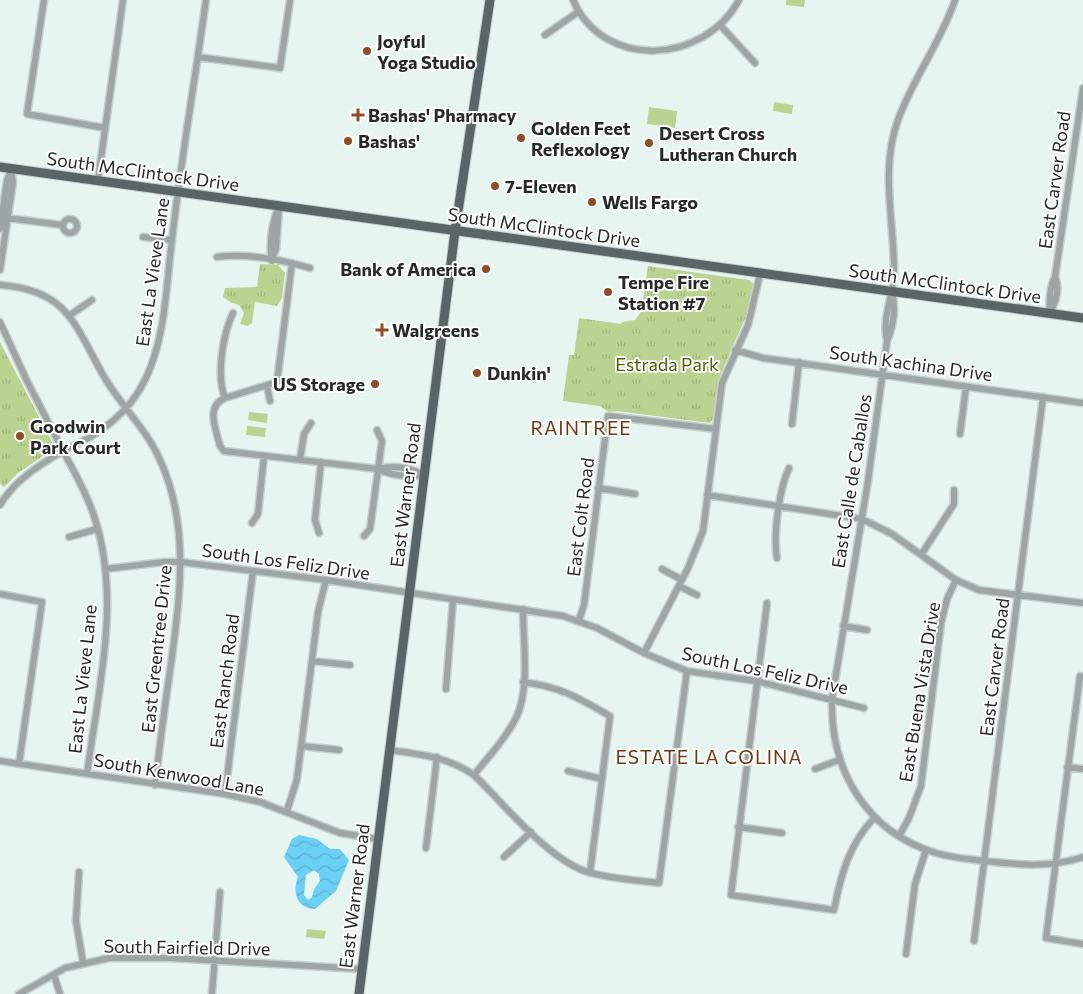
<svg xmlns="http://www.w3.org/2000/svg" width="1083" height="994" viewBox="0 0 1083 994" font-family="Commissioner,sans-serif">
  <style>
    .park { fill: url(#park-tufts) }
    .pitch { fill: #bad390 }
    .water { fill: url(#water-waves); fill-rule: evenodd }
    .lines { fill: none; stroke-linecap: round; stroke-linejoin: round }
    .minor-casing { stroke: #c4d0cd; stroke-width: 9 }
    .major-casing { stroke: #c4d0cd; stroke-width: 11 }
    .minor { stroke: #9ea5a5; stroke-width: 6 }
    .major { stroke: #5a6666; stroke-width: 9 }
    .poi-dot { fill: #914c21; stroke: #fff; stroke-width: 2 }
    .labels { text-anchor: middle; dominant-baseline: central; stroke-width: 4; stroke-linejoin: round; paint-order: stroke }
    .poi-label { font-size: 18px; font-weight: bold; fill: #252a29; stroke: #fff; text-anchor: start }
    .street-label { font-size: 18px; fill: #252a29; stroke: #fff }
    .park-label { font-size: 18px; fill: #4a6108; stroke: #fff }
    .neighbourhood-label { font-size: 19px; letter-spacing: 1px; fill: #75380e; stroke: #fff }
  </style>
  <defs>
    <pattern id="park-tufts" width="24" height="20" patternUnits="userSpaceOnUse" patternTransform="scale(1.25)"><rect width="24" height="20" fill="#bad390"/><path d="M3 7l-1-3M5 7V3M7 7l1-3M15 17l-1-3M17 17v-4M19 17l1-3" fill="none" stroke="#a0b57c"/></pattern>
    <pattern id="water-waves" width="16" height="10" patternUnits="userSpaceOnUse" patternTransform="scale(1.25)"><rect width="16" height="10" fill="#6ad0f5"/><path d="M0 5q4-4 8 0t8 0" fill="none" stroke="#5cb3d2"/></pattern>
  </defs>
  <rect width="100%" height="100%" fill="#e7f5f1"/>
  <!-- park -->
  <path class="park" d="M260 264 278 265 285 273 282 298 277 306 255 302 252 323 248 326 240 324 244 313 239 305 232 303 223 297 225 288 257 287Z
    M648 266 749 280 753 284 747 314 720 376 713 419 710 423 617 411 609 412 600 406 563 401 569 355H574L579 318 621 324 622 322 635 320 641 312Z
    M0 342 55 448 18 473 4 487 0 484Z"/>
  <!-- pitch -->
  <path class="pitch" d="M786 0H805L804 7 786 5Z
    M774 102 793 105 792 114 773 111Z
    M649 107 677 111 675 128 647 124Z
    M687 300 708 303 706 316 685 313Z
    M249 412 268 414 267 423 248 420Z
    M26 426 31 437 15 446 9 435Z
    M247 426 266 428 265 437 246 435Z
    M307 929 326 931 324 939 306 937Z"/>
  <!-- water -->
  <path class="water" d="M299 835 317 839 330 849H340L349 860 336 891 315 909C297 909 292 892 298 877L284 857 292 839ZM314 870 319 874 320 881 314 889 312 897 308 900 304 895 306 875Z"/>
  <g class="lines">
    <defs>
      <path id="minor" d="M44 0 27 114 105 128
        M573 0C604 71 704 64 739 0
        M721 26 755 63
        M545 35 578 12
        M198 57 280 68 290 0
        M98 180 123 0
        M0 217 62 225
        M63 226a7 7 0 1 1 14 0a7 7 0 1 1-14 0Z
        M0 229 7 180 11 170
        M143 237 172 240
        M217 257C246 253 282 260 310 268
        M272 259 276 249 279 208
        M272 261C269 243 272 223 279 206
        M0 270 13 182 11 169
        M0 285C67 290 74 323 103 375 120 405 146 428 160 460 190 525 180 596 171 664 165 704 160 744 155 785
        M892 292C896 309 894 325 887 341L868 481 832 699C830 770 866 832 936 853 952 858 969 859 985 861 1020 865 1049 868 1083 857
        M1051 311C1056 301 1060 288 1055 277
        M233 313C223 334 216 375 225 398 205 407 216 429 220 446L224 451 378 469C392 476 409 477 424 475
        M1050 314C1049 301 1049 288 1055 277L1083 88
        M70 315 92 300
        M0 322 27 381 63 451C39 465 14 481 0 505
        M887 341C881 316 895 295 894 270 894 220 880 169 898 120 913 78 941 42 955 0
        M735 350 763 358 1083 403
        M267 385 270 401
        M225 398 277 382 292 263
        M792 424 799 362
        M960 434 966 387
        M300 460 304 434 311 423
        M378 469C393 465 410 468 424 475
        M598 488 635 494
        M707 495 862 519 892 534 956 580 979 590 1083 603
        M252 523 258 514 264 456
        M319 533 315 520 321 462
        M364 536 370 529 382 441 377 430
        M69 537 97 529
        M921 555 954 504V490
        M777 558C773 535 779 490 789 468
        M106 569 164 562H181L326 580 563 616 597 628 644 653 687 671 756 681 864 708
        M662 569 682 580
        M679 586 697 595
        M0 594 42 602 19 764
        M767 603 731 895 834 910C841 874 849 844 875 817
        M579 620 584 605 608 416 716 429
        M843 626 867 630
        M644 653 688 568 703 531 722 383 748 325 760 274
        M312 661 350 665
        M1083 677 1080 676 1046 938 1083 944
        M523 682C561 687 577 697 610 716L590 873
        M446 689 453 600
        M302 746 339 750
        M389 750C420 754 448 757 474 775 504 804 551 863 591 873 613 879 637 880 659 883L687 671
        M0 761 225 794 260 802 340 833 378 839
        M1067 767 1083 769
        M815 769 839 760
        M568 771 602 779
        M87 774C98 690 122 599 94 516 87 494 74 471 63 451 99 435 129 414 146 378 166 335 166 286 172 240 181 160 195 80 206 0
        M474 775C489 756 507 737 517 716 530 687 523 641 523 609
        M225 794 253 571
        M287 811 297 779 318 612 326 580
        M738 827 782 833
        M899 836 909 818 921 786 941 623 947 599 956 580
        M426 848 437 757
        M504 857 531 832
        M79 872 76 921 83 962
        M974 941 1043 397
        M906 954 915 884 926 850
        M54 975 60 994
        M19 994 65 968 109 958H171L362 969
        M212 994 220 892"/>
      <path id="major" d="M0 167 1083 318
        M359 994 455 231 490 0"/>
    </defs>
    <!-- minor casing -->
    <use href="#minor" class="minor-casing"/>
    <!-- major casing -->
    <use href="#major" class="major-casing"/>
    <!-- minor -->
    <use href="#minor" class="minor"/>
    <!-- major -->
    <use href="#major" class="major"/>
  </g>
  <!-- markers -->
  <g class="poi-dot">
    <circle cx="367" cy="51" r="5"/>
    <path d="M355.5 107.5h5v5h5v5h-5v5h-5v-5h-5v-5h5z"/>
    <circle cx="521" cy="138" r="5"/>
    <circle cx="348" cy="141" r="5"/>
    <circle cx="649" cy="143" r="5"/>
    <circle cx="495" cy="186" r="5"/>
    <circle cx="592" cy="202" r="5"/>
    <circle cx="486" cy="269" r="5"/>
    <circle cx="608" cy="292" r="5"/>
    <path d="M379.5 322.5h5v5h5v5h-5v5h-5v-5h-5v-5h5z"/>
    <circle cx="477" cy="373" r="5"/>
    <circle cx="375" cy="384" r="5"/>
    <circle cx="20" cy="436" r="5"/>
  </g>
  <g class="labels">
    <!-- poi labels -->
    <g class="poi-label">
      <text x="377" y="41">Joyful<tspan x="377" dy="21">Yoga Studio</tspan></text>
      <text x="368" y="115">Bashas' Pharmacy</text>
      <text x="531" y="128">Golden Feet<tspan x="531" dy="21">Reflexology</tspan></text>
      <text x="659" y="133">Desert Cross<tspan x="659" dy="21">Lutheran Church</tspan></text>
      <text x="358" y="141">Bashas'</text>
      <text x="505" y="186">7-Eleven</text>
      <text x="602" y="202">Wells Fargo</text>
      <text x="476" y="269" text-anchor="end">Bank of America</text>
      <text x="618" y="282">Tempe Fire<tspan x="618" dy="21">Station #7</tspan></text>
      <text x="392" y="330">Walgreens</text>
      <text x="487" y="373">Dunkin'</text>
      <text x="365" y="384" text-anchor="end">US Storage</text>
      <text x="30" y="426">Goodwin<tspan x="30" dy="21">Park Court</tspan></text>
    </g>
    <!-- street labels -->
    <g class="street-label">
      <text transform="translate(143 171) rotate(8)">South McClintock Drive</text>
      <text transform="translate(1054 180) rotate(-82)">East Carver Road</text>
      <text transform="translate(544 227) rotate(8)">South McClintock Drive</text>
      <text transform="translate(152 272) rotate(-82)">East La Vieve Lane</text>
      <text transform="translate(945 283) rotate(8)">South McClintock Drive</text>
      <text transform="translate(911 363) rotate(8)">South Kachina Drive</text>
      <text transform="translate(851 481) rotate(-81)">East Calle de Caballos</text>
      <text transform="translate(405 495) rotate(-83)">East Warner Road</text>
      <text transform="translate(580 517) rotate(-83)">East Colt Road</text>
      <text transform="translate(286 561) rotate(8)">South Los Feliz Drive</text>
      <text transform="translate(156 649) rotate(-84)">East Greentree Drive</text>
      <text transform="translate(994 667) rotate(-83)">East Carver Road</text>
      <text transform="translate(765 670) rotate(12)">South Los Feliz Drive</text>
      <text transform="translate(82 679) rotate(-84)">East La Vieve Lane</text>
      <text transform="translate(224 681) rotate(-83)">East Ranch Road</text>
      <text transform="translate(919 692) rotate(-81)">East Buena Vista Drive</text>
      <text transform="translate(179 774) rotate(10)">South Kenwood Lane</text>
      <text transform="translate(354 896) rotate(-83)">East Warner Road</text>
      <text transform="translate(187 947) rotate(1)">South Fairfield Drive</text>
    </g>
    <!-- park labels -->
    <g class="park-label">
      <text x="667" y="364">Estrada Park</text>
    </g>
    <!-- neighbourhood labels -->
    <g class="neighbourhood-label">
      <text x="581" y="427">RAINTREE</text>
      <text x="709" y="756">ESTATE LA COLINA</text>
    </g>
  </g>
</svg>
